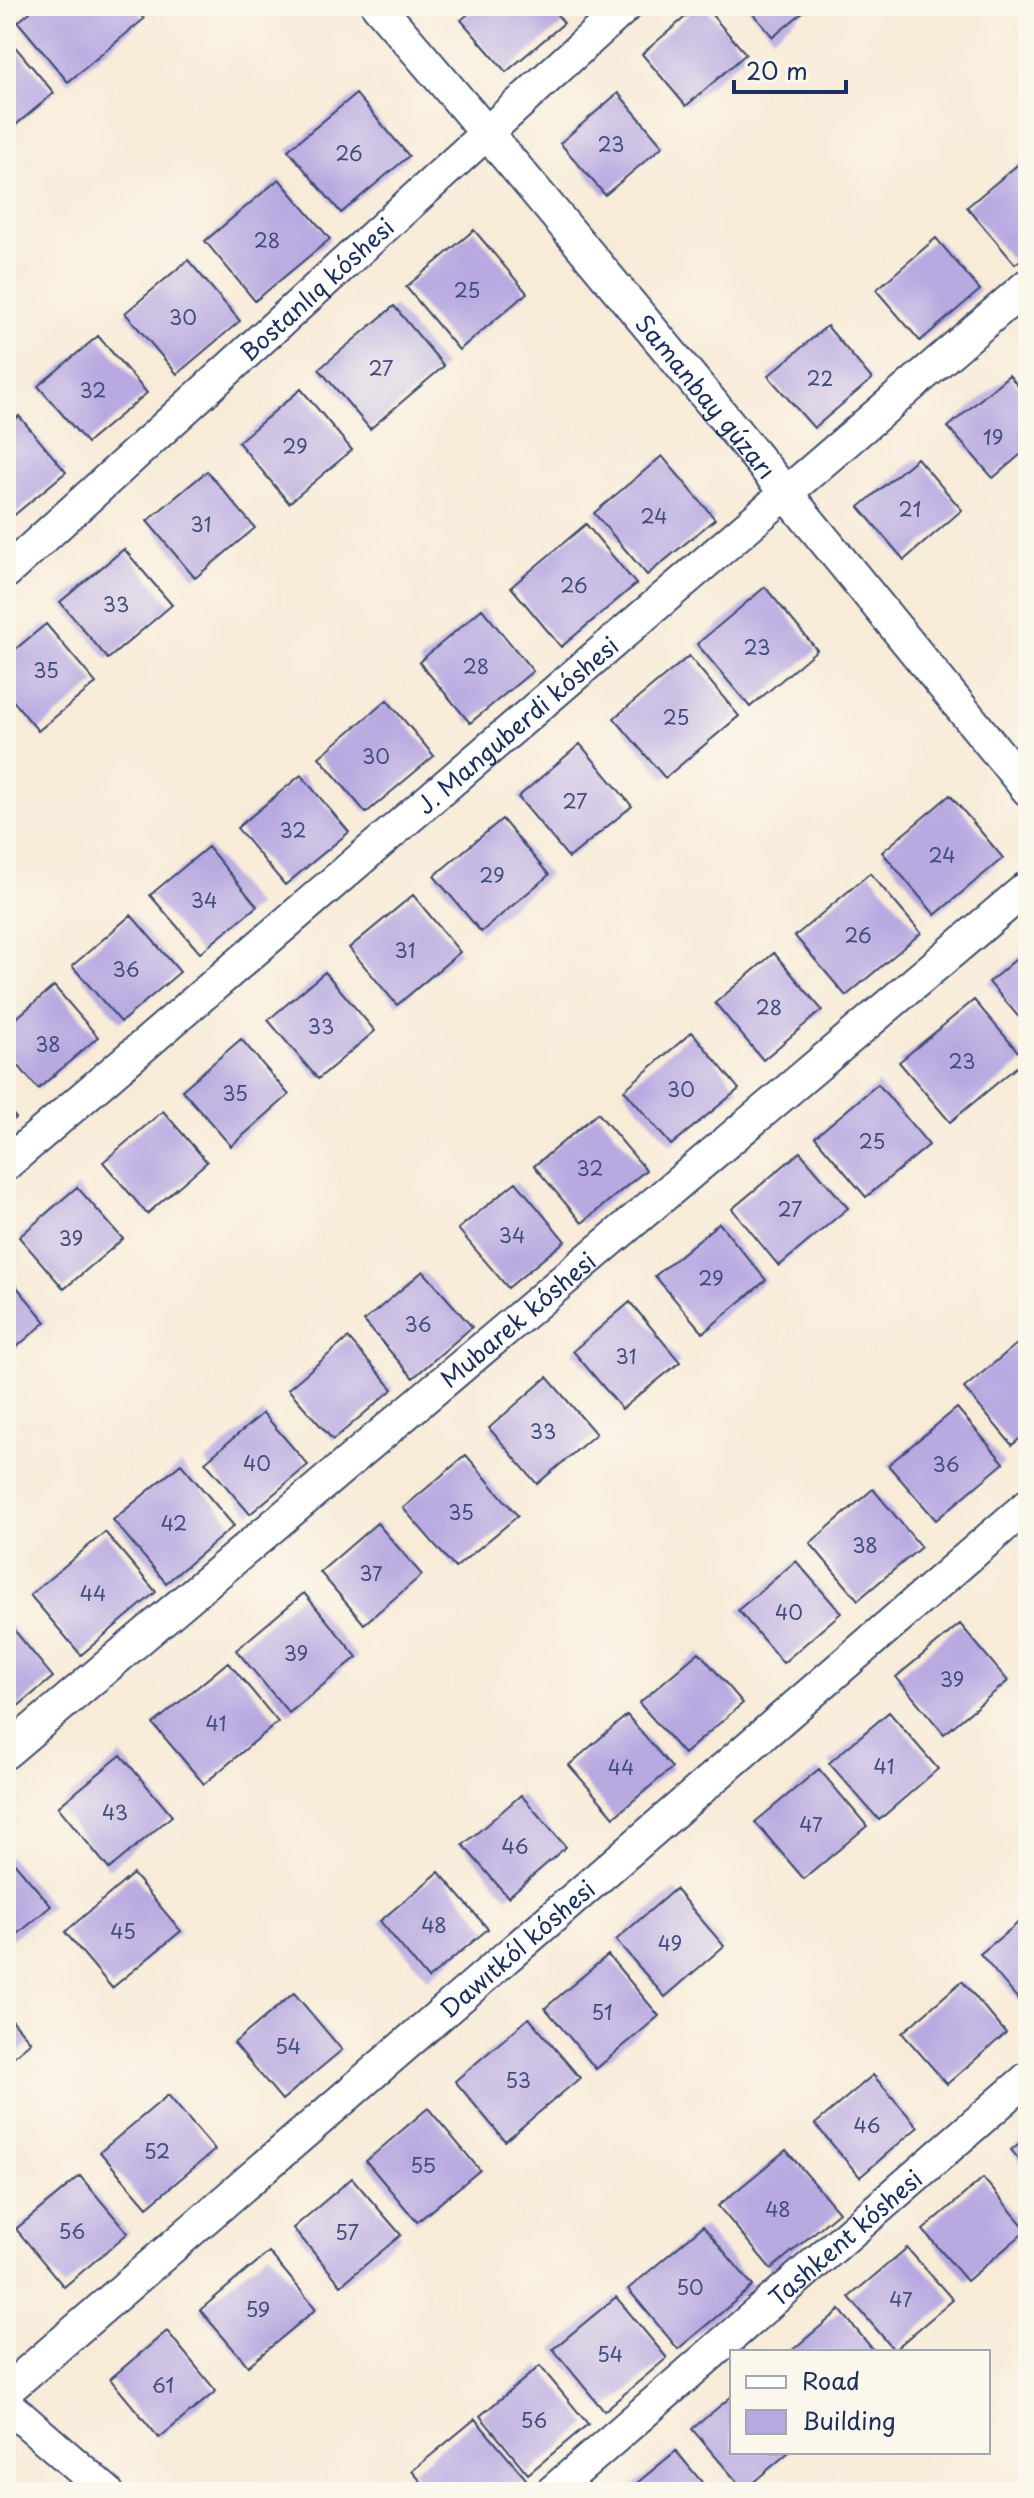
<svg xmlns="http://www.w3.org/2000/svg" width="1034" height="2498" viewBox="0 0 1034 2498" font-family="'Playpen Sans',sans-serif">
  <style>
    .building { fill: #b8a9e1 }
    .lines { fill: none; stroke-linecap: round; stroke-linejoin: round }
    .street-casing { stroke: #3c4b70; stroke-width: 36 }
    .street { stroke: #fff; stroke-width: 32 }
    .labels { text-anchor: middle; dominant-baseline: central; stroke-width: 6; stroke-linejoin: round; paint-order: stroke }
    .number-label { font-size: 20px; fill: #424e7f }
    .street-label { font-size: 24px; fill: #1b2f5e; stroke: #fbf7ec }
  </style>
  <rect width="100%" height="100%" fill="#fbf7ec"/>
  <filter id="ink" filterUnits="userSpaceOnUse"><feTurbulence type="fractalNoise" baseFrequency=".0125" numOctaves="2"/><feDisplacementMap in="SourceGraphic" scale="16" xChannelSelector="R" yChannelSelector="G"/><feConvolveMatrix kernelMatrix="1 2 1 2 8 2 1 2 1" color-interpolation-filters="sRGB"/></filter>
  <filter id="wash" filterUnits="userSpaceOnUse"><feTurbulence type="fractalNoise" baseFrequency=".006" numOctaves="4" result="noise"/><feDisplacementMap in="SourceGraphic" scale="32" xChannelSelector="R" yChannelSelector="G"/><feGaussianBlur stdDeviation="1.8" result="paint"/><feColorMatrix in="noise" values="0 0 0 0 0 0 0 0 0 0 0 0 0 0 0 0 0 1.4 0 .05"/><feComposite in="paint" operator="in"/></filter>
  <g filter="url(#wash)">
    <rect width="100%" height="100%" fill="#f8ebd8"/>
    <g id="blocks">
      <!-- building -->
      <path class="building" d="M37 6H132L144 19 68 82 18 22Z
        M478 6H550L564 23 506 72 461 20Z
        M698 6H704L746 54 686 106 642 54Z
        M746 6H810L773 37Z
        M6 36 54 93 6 133Z
        M618 93 663 146 605 195 560 143Z
        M356 94 409 156 341 213 288 150Z
        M1028 156V254L1015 264 967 207Z
        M279 179 330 239 255 301 205 241Z
        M474 230 527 293 459 350 406 287Z
        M936 238 980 290 920 341 876 290Z
        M188 260 240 321 177 374 125 313Z
        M394 306 444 366 370 429 319 369Z
        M827 326 872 379 814 428 768 376Z
        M98 336 147 393 87 443 38 386Z
        M1009 375 1028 398V448L993 478 948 427Z
        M301 389 352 450 289 503 238 442Z
        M19 416 66 472 6 522V427Z
        M662 456 715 519 647 575 594 513Z
        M917 458 962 510 904 560 859 507Z
        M207 471 255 528 195 578 147 521Z
        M586 524 636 584 561 647 511 587Z
        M124 549 172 605 108 659 60 602Z
        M765 587 817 650 750 707 697 644Z
        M482 609 533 671 470 723 419 662Z
        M46 624 96 683 38 731 6 692V657Z
        M689 656 739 716 665 778 614 718Z
        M387 700 434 756 366 813 319 757Z
        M580 744 632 806 569 858 518 797Z
        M301 775 349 832 285 885 237 828Z
        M950 795 1003 858 935 915 882 852Z
        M502 819 549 875 481 932 434 876Z
        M208 847 257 906 200 953 150 895Z
        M870 873 921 933 846 996 795 936Z
        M413 895 460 952 397 1005 349 948Z
        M131 915 180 972 121 1022 72 966Z
        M1028 949V1028L989 982Z
        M774 953 822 1010 763 1060 715 1003Z
        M325 972 375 1031 318 1079 268 1020Z
        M54 986 98 1037 38 1089 6 1051V1027Z
        M974 1000 1025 1060 950 1122 899 1062Z
        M692 1032 739 1089 671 1145 624 1090Z
        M241 1039 289 1095 231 1146 182 1090Z
        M878 1084 929 1145 866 1197 815 1137Z
        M6 1107 16 1118 6 1126Z
        M163 1111 207 1162 147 1214 103 1162Z
        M598 1113 646 1170 582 1223 534 1166Z
        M800 1152 848 1208 779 1266 732 1209Z
        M516 1182 565 1241 508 1288 458 1229Z
        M77 1187 123 1239 64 1289 19 1237Z
        M719 1223 766 1280 703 1333 655 1276Z
        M423 1271 472 1327 413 1378 364 1321Z
        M6 1274 46 1322 6 1356Z
        M630 1302 680 1362 622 1409 573 1351Z
        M348 1338 393 1389 333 1440 288 1389Z
        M1024 1338 1028 1342V1432L1012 1445 964 1388Z
        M547 1377 596 1434 537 1484 489 1428Z
        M957 1408 1004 1463 936 1520 888 1465Z
        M263 1413 308 1465 250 1514 205 1462Z
        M466 1455 518 1516 455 1568 403 1508Z
        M181 1464 234 1526 166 1583 113 1520Z
        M873 1489 921 1547 858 1600 810 1543Z
        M377 1523 422 1575 364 1624 320 1572Z
        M105 1532 156 1592 81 1655 30 1595Z
        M796 1561 841 1613 783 1663 738 1610Z
        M304 1593 357 1657 289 1713 236 1650Z
        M6 1620 53 1677 6 1716Z
        M960 1624 1008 1681 944 1734 896 1677Z
        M699 1652 743 1703 684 1754 639 1703Z
        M228 1662 278 1722 204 1784 153 1724Z
        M889 1712 938 1769 879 1820 829 1763Z
        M627 1715 672 1768 614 1817 569 1765Z
        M121 1755 172 1816 109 1869 58 1807Z
        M819 1769 867 1826 804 1879 755 1822Z
        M521 1795 566 1847 508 1897 463 1845Z
        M6 1853 51 1906 6 1944Z
        M439 1872 488 1929 428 1979 380 1921Z
        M133 1874 181 1931 112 1988 65 1932Z
        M675 1889 724 1946 665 1997 616 1940Z
        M1028 1915V2011L980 1954Z
        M608 1955 659 2016 596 2069 545 2008Z
        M962 1981 1006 2033 947 2084 902 2033Z
        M294 1993 342 2050 282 2100 234 2043Z
        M6 2013 31 2042 6 2063Z
        M529 2018 580 2078 505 2141 455 2081Z
        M873 2075 918 2127 860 2177 815 2124Z
        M168 2095 215 2150 147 2207 100 2152Z
        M428 2108 480 2170 417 2222 366 2161Z
        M1028 2136V2170L1011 2150Z
        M786 2150 839 2212 771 2269 718 2206Z
        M80 2176 128 2233 64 2287 16 2229Z
        M352 2178 401 2235 341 2285 293 2228Z
        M983 2178 1027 2230 967 2281 923 2230Z
        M703 2226 753 2286 678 2349 628 2289Z
        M907 2248 953 2300 894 2350 849 2297Z
        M269 2252 316 2309 248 2366 200 2310Z
        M616 2297 667 2358 604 2411 553 2349Z
        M840 2310 875 2352H790Z
        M167 2331 216 2391 159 2438 110 2379Z
        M540 2366 588 2424 528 2474 480 2416Z
        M732 2396V2452H789L744 2490 692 2429Z
        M475 2419 526 2479 511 2492H430L412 2471Z
        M676 2451 710 2492H626Z
        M417 2483 424 2492H406Z"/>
    </g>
  </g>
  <g filter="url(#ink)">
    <use href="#blocks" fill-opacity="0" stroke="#3c4b70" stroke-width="2"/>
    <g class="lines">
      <defs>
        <g id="street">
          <path id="s1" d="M378 6C600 263 814 527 1028 790"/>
          <path id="s2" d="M6 572 626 6"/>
          <path id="s3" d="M6 1164 1028 285"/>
          <path id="s4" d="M6 1752 1028 887"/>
          <path id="s5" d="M6 2391 1028 1505"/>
          <path d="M6 2404 107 2492"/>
          <path id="s6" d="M552 2492 1028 2078"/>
        </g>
      </defs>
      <!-- street casing -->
      <use href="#street" class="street-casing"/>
      <!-- street -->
      <use href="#street" class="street"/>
    </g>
  </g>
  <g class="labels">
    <!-- number labels -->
    <g class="number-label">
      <text x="611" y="144">23</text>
      <text x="349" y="153">26</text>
      <text x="267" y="240">28</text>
      <text x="467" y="290">25</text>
      <text x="183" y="317">30</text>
      <text x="381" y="368">27</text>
      <text x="820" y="378">22</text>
      <text x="93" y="390">32</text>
      <text x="993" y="437">19</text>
      <text x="295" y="446">29</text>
      <text x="910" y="509">21</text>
      <text x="654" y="516">24</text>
      <text x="201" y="524">31</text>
      <text x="574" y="585">26</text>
      <text x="116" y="604">33</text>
      <text x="757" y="647">23</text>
      <text x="476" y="666">28</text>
      <text x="46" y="670">35</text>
      <text x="676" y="717">25</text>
      <text x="376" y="756">30</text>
      <text x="575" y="801">27</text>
      <text x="293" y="830">32</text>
      <text x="942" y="855">24</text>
      <text x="492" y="875">29</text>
      <text x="204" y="900">34</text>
      <text x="858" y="935">26</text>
      <text x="405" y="950">31</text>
      <text x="126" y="969">36</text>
      <text x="769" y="1007">28</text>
      <text x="321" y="1026">33</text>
      <text x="48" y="1044">38</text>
      <text x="962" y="1061">23</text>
      <text x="681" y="1089">30</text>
      <text x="235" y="1093">35</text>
      <text x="872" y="1141">25</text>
      <text x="590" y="1168">32</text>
      <text x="790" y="1209">27</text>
      <text x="512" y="1235">34</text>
      <text x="71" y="1238">39</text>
      <text x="711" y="1278">29</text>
      <text x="418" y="1324">36</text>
      <text x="626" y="1356">31</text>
      <text x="543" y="1431">33</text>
      <text x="257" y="1463">40</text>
      <text x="946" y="1464">36</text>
      <text x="461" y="1512">35</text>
      <text x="174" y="1523">42</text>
      <text x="865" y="1545">38</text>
      <text x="371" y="1573">37</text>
      <text x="93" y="1593">44</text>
      <text x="789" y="1612">40</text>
      <text x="296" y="1653">39</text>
      <text x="952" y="1679">39</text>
      <text x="216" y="1723">41</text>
      <text x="884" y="1766">41</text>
      <text x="621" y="1767">44</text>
      <text x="115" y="1812">43</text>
      <text x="811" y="1824">47</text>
      <text x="515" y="1846">46</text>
      <text x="434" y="1925">48</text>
      <text x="123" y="1931">45</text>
      <text x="670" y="1943">49</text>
      <text x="602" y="2012">51</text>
      <text x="288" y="2046">54</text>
      <text x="518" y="2080">53</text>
      <text x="867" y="2125">46</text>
      <text x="157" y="2151">52</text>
      <text x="423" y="2165">55</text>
      <text x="778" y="2209">48</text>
      <text x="72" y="2231">56</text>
      <text x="347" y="2232">57</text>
      <text x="690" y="2287">50</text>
      <text x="901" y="2299">47</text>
      <text x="258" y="2309">59</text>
      <text x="610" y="2354">54</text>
      <text x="163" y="2385">61</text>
      <text x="534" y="2420">56</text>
    </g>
    <!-- street labels -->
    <g class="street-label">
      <text stroke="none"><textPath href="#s2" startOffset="420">Bostanlıq kóshesi</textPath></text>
      <text stroke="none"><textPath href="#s1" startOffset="510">Samanbay gúzarı</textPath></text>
      <text stroke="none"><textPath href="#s3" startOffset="674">J. Manguberdi kóshesi</textPath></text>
      <text stroke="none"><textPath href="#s4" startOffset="670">Mubarek kóshesi</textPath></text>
      <text stroke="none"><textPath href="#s5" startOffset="676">Dawıtkól kóshesi</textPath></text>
      <text stroke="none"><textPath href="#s6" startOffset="388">Tashkent kóshesi</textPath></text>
    </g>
  </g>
  <!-- margin -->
  <rect width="1034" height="2498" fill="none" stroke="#fbf7ec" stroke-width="32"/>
  <!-- legend -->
  <rect x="730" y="2350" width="260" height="104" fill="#fbf7ec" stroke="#a1a7b3" stroke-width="2"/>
  <rect x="746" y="2376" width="40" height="12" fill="#ffffff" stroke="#a1a7b3" stroke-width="2"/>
  <text x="802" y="2390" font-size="24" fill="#1b2f5e">Road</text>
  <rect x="746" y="2410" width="40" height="24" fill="#b8a9e1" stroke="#a1a7b3" stroke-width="2"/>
  <text x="802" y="2430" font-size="24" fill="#1b2f5e">Building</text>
  <!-- scale -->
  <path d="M734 80v12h112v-12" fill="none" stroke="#1b2f5e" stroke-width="4"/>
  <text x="746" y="80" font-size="24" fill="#1b2f5e" stroke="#fbf7ec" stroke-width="6" paint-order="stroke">20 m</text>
</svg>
